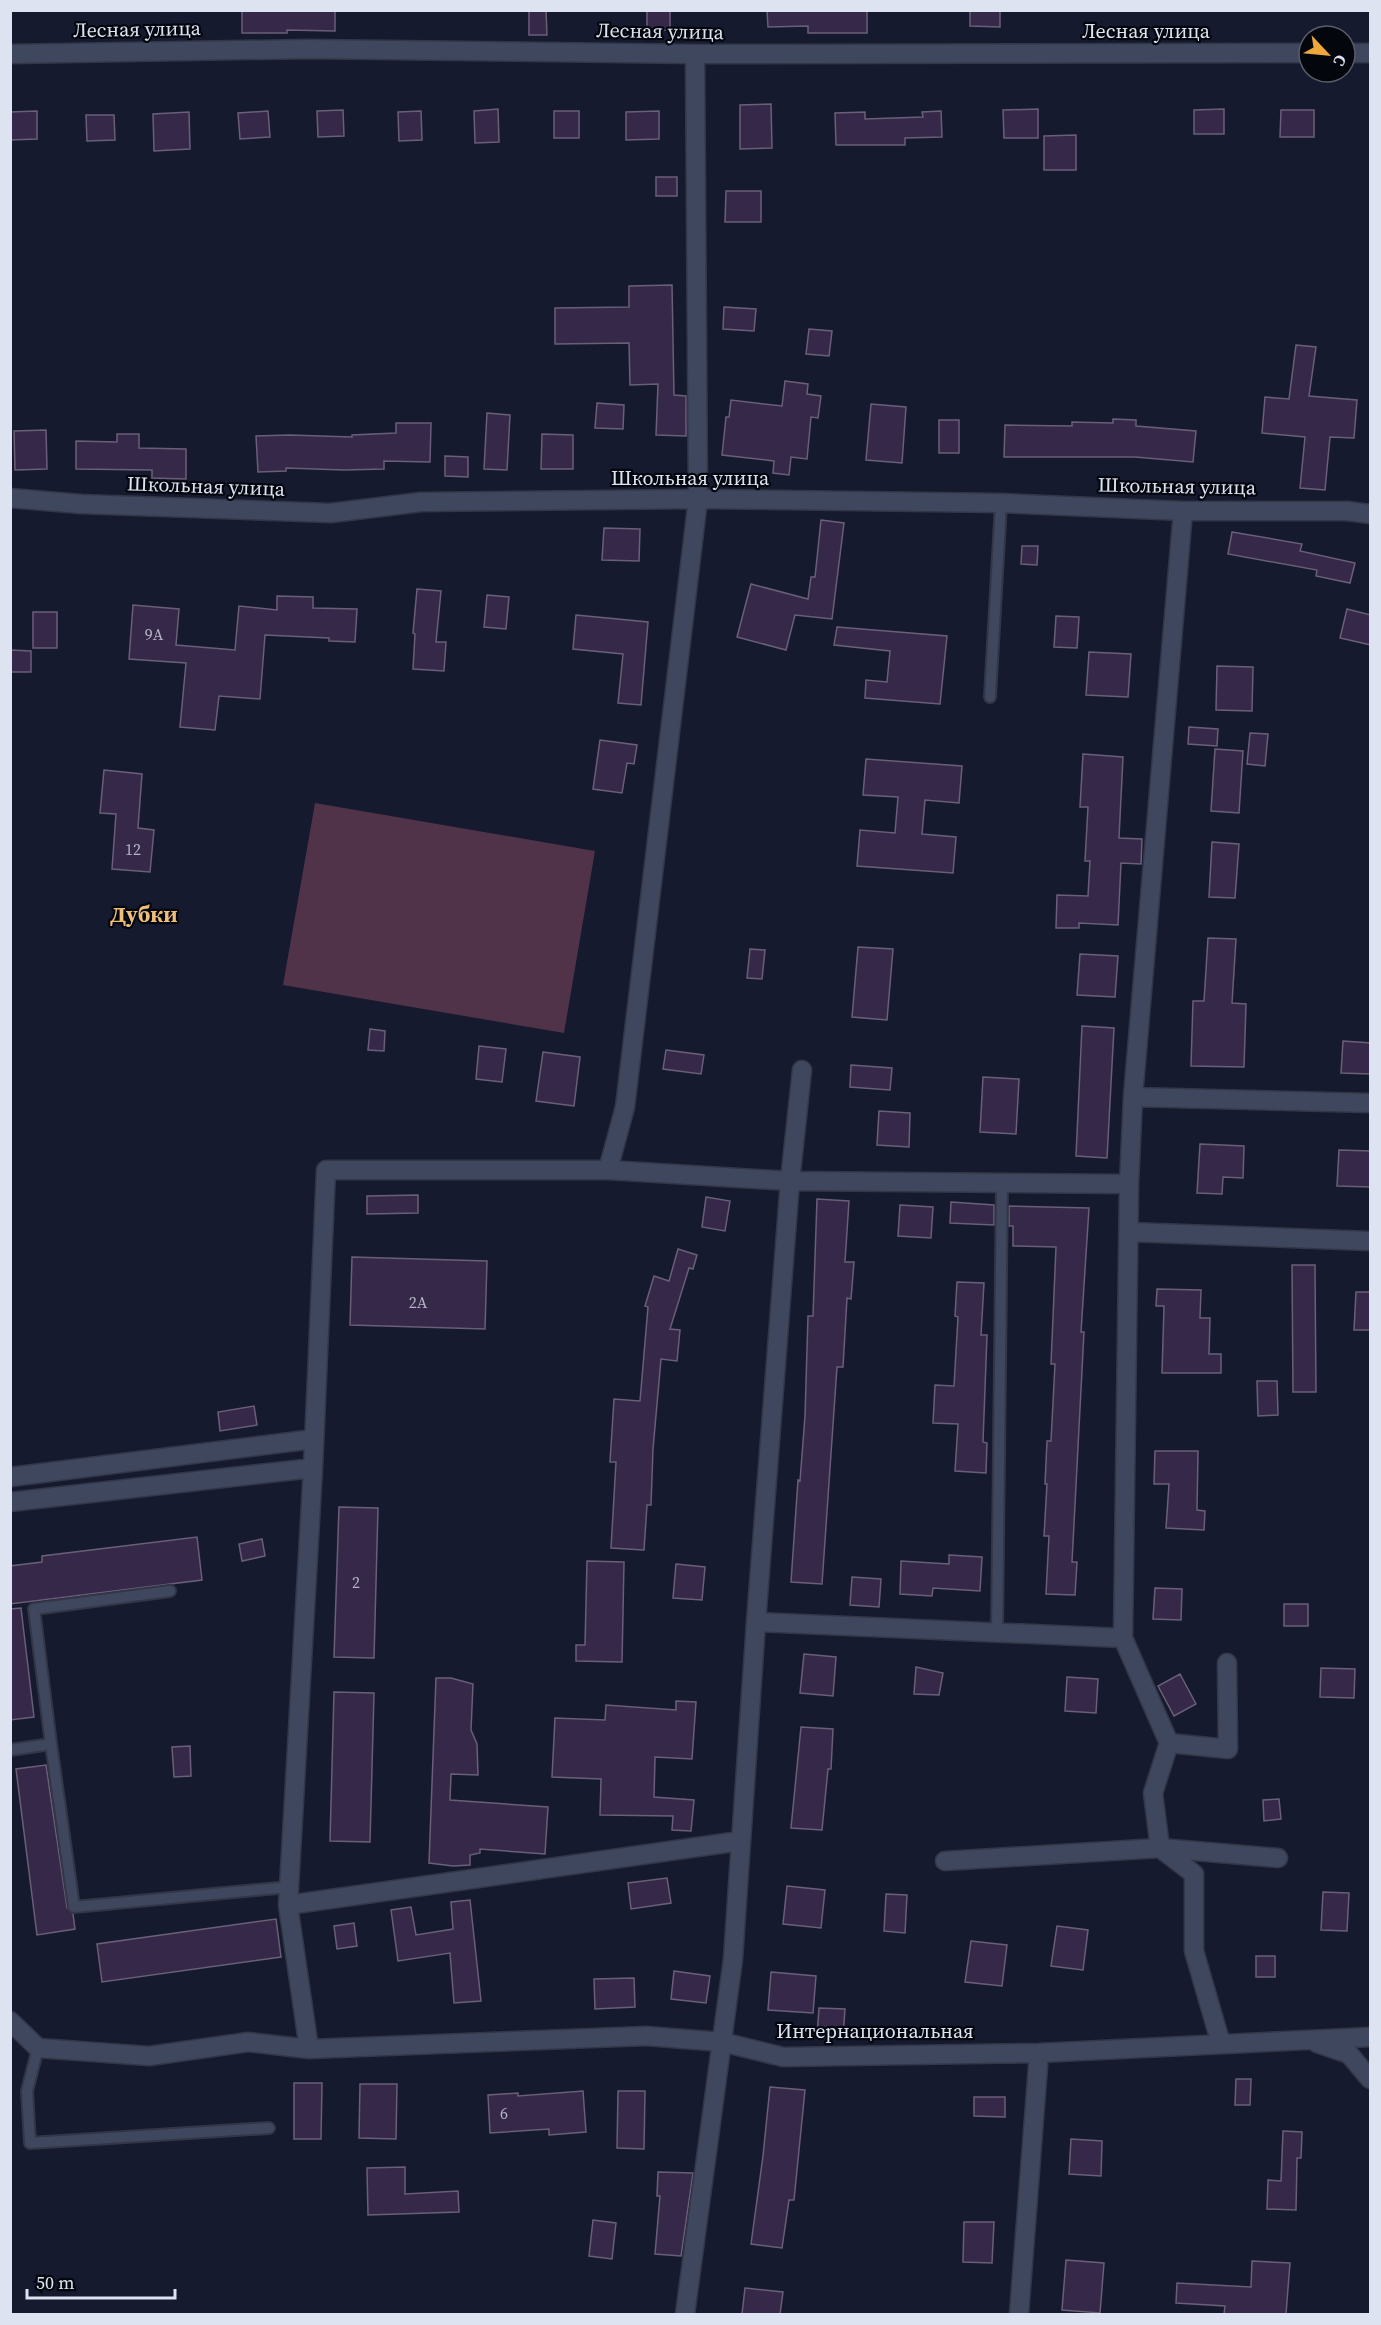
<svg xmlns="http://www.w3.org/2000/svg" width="1381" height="2325" viewBox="0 0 1381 2325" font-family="'Source Serif 4',serif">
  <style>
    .green { fill: #503249 }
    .building { fill: #362848; stroke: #695f78; stroke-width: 1.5 }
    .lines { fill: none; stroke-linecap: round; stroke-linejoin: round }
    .service-casing { stroke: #333646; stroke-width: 14 }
    .minor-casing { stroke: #333646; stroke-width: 21 }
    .tertiary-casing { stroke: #333646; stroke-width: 21 }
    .service { stroke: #3f475e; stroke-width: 10 }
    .minor { stroke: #3f475e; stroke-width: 18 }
    .tertiary { stroke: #3f475e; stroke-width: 18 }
    .labels { text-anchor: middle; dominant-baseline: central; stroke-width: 4.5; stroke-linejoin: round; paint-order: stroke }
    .number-label { font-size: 16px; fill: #b4b4c7 }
    .street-label { font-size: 20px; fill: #dee3f1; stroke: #04060e }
    .quarter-label { font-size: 22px; font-weight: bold; fill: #efbe7d; stroke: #04060e }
  </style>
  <rect width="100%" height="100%" fill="#151a2f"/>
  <!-- green -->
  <path class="green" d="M315 803 595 851 564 1033 283 985Z"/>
  <!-- building -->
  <path class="building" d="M242 10H335V31L287 30V33H242Z
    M529 10H546L547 35H529Z
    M647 10H670V30L647 31Z
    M767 10H867V33H808V26L768 27Z
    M970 10H1000V27L970 26Z
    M771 104 772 148 740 149V105Z
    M498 109 499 142 475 143 474 111Z
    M1038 109V138H1004L1003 110Z
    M1224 109V134H1194V110Z
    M343 110 344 136 318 137 317 111Z
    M1281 110H1314V137H1280Z
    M37 111V139L10 140V112Z
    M268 111 270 137 240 139 238 113Z
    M421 111 422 140 399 141 398 112Z
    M554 111H579V138H554Z
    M659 111V139L626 140V112Z
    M941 111 942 137 905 138V145H836L835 113 865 112V119L923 117 922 112Z
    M189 112 190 149 154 151 153 114Z
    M86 115H114L115 140 87 141Z
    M1076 135V170H1044V136Z
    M656 177H677V196H656Z
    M726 191H761V222H725Z
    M672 285 674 395 686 396V436L656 435 658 384 630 385 629 343 555 344V308L629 307V286Z
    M724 307 756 309 754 331 723 329Z
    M809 329 832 331 829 356 806 354Z
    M1296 345 1316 347 1309 396 1357 400 1354 438 1330 437 1325 490 1300 488 1305 437 1262 433 1265 397 1289 399Z
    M785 381 808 384 807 394 821 396 818 418 811 417 807 459 791 457 789 475 773 473 774 461 722 455 726 417H729L731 400 782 406Z
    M597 403 624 405 623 429 595 428Z
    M871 404 906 407 902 463 866 460Z
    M487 413 510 415 507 470 484 469Z
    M1113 419 1136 420V426L1196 431 1193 462 1135 457H1004L1005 425 1072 426V422L1113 423Z
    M939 420H959V453H939Z
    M396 423H431L430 462 384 461V469L344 470 286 468V471L258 472 256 436 289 435 352 437V435L396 433Z
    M46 430 47 469 15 470 14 431Z
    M117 434H139V448L186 449V479L152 478V470L76 469V441L117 442Z
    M542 434 573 435V469H541Z
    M445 456 468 457V477L445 476Z
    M821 520 844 523 832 619 795 615 786 650 737 637 751 584 808 599 811 577H815Z
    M604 528 640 529 639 561 602 560Z
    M1232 532 1302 544 1300 551 1355 563 1350 583 1316 576 1317 570 1228 554Z
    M1022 546H1038L1037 565 1021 564Z
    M417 589 441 591 436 642H446L444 671 413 669 415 634 413 633Z
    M487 595 509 597 506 629 484 627Z
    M277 596 313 597V608L357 609 355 642 329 641V638L265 635 260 699 219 696 215 730 180 727 186 663 129 659 133 605 179 609 176 645 235 650 239 606 277 610Z
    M1347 609 1371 615V645L1340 638Z
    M33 612H57V648H33Z
    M576 615 648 622 641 705 618 703 623 654 573 649Z
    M1056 616 1079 617 1077 648 1054 647Z
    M837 627 947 636 940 704 865 698 866 680 887 682 890 651 834 645Z
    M10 650 31 651V672H10Z
    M1089 652 1131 654 1128 697 1086 695Z
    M1217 666 1253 667 1252 711 1216 710Z
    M1189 727 1218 729 1217 746 1188 744Z
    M1250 733 1268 734 1265 766 1247 764Z
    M600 740 637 745 634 764 627 763 622 793 593 789Z
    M1215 749 1243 751 1239 813 1211 811Z
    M1083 754 1123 757 1119 838 1142 839 1141 864 1121 863 1118 925 1079 923V928H1056L1057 895 1088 896 1090 861H1085L1088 807H1080Z
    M866 759 962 766 959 803 925 800 922 834 956 837 953 873 857 866 860 830 895 833 898 797 863 795Z
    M104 770 142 774 138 828 154 830 150 872 112 869 116 814 100 813Z
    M1212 842 1239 844 1235 898 1209 897Z
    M1208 938 1236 939 1232 1003 1246 1004 1244 1067 1191 1066 1193 1001H1204Z
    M858 947 893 949 887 1020 852 1017Z
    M750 949 765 950 762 979 747 978Z
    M1080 954 1118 956 1115 997 1077 995Z
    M1082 1026 1114 1028 1107 1158 1076 1156Z
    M370 1029 385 1031 384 1051 368 1050Z
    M1343 1041 1371 1043V1074L1341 1073Z
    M479 1046 506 1049 502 1082 476 1079Z
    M666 1050 704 1055 701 1074 663 1069Z
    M543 1052 580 1057 574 1106 536 1101Z
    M851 1065 892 1068 890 1090 850 1087Z
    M983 1077 1019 1079 1016 1134 980 1132Z
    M879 1111 910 1113 909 1147 877 1145Z
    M1200 1144 1244 1146 1243 1178 1223 1177 1222 1194 1197 1193Z
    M1339 1150 1371 1151V1187L1337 1186Z
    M418 1195V1213L367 1214V1196Z
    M706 1197 730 1201 725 1231 702 1227Z
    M817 1199 849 1201 845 1262H854L851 1299 847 1298 843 1367H837L822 1584 791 1582 798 1480 800 1481 805 1416 808 1316H813Z
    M951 1202 994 1205V1225L950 1223Z
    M900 1205 933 1207 931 1238 898 1236Z
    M1009 1206 1089 1208 1081 1332H1084L1072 1562H1077L1075 1595 1046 1594 1049 1536H1044L1047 1484H1045L1047 1441H1051L1055 1364H1051L1056 1247 1013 1246V1226H1009Z
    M678 1249 697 1255 693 1269 689 1268 670 1329 680 1330 677 1361 661 1359 653 1449 651 1505H647L644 1550 611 1548 616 1462H610L614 1399 640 1401 648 1307 645 1306 654 1276 669 1281Z
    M352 1257 487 1261 485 1329 350 1325Z
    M1292 1265H1315L1316 1392H1293Z
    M957 1282 984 1283 981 1335H987L983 1442 987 1443 986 1473 955 1471 958 1424 933 1423 935 1385 954 1386 958 1317 955 1316Z
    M1157 1289 1201 1290 1200 1318H1210L1209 1354H1221V1373H1162L1164 1306H1156Z
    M1356 1292H1371V1330H1354Z
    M1257 1381H1277L1278 1415 1258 1416Z
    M254 1406 257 1425 220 1431 218 1412Z
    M1155 1451H1198L1197 1510 1205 1511 1204 1530 1166 1528 1169 1484H1154Z
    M339 1507 378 1508 374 1658 334 1657Z
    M197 1537 202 1580 10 1604V1566L42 1562V1556Z
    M262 1539 265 1556 242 1561 239 1544Z
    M949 1555 982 1557 980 1591 933 1588 932 1596 900 1594 901 1561 949 1564Z
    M587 1561 624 1562 622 1662 576 1661V1645H585Z
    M676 1564 705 1567 702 1600 673 1598Z
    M852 1577 881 1579 879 1607 850 1605Z
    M1155 1588 1182 1589 1181 1620 1153 1619Z
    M1284 1604H1308V1626H1284Z
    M21 1608 34 1717 10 1720V1609Z
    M804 1654 836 1657 833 1696 800 1693Z
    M916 1667 943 1673 939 1695 914 1694Z
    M1321 1668 1355 1669 1354 1698 1320 1697Z
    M1180 1674 1196 1704 1174 1716 1158 1686Z
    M1067 1677 1098 1679 1096 1713 1065 1711Z
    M436 1678H451L473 1684 471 1730 477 1744 478 1775 451 1774 450 1800 548 1807 545 1854 480 1849V1853L470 1855V1865L453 1866 429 1863Z
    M334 1692 374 1693 370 1842 330 1841Z
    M676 1701 696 1702 692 1759 655 1757 654 1797 694 1800 691 1831 672 1830 673 1816 600 1815 601 1779 552 1777 555 1718 605 1720 606 1705 676 1710Z
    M801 1727 833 1729 831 1769H828L822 1830 791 1828Z
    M190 1746 191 1776 174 1777 172 1747Z
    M46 1765 67 1908 73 1914 75 1929 37 1935 16 1769Z
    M1279 1799 1281 1819 1264 1821 1263 1800Z
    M667 1878 671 1903 631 1909 628 1883Z
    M787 1886 825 1890 821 1928 783 1924Z
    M1323 1892 1349 1893 1347 1931 1321 1930Z
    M886 1894 907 1895 905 1933 884 1931Z
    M470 1900 481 2001 454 2003 450 1953 398 1961 391 1910 411 1907 416 1935 453 1929 451 1902Z
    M276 1919 281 1957 102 1982 97 1944Z
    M354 1923 357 1946 337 1949 334 1926Z
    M1057 1926 1088 1930 1083 1970 1051 1966Z
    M971 1941 1007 1945 1002 1986 965 1982Z
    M1256 1956H1275V1977H1256Z
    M674 1971 710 1976 706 2003 671 1999Z
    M771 1972 816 1976 813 2013 768 2010Z
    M634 1978 635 2007 595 2009 594 1979Z
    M819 2008 845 2009 843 2038 817 2037Z
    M1236 2079H1251L1250 2105H1235Z
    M294 2083H322L321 2139H294Z
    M360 2084H397L396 2139 359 2138Z
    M770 2087 805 2090 794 2200H789L782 2248 751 2244 763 2156Z
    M583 2091 586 2132 549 2135V2129L490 2133 488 2095 518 2093V2096Z
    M618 2091H645L644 2149 617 2148Z
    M974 2097H1005V2117L974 2116Z
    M1283 2131 1302 2132 1301 2158H1297L1296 2210 1267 2209 1268 2180 1281 2181Z
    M1071 2139 1102 2141 1101 2176 1069 2174Z
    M405 2167V2194L458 2191 459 2212 368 2215 367 2168Z
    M658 2172 693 2173 681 2256 655 2254 660 2196H657Z
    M593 2220 616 2223 612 2259 589 2256Z
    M964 2222H994L992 2263 963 2262Z
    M1066 2260 1104 2263 1100 2313 1062 2310Z
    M1252 2261 1290 2263 1286 2314H1224L1225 2306 1176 2303 1177 2283 1251 2287Z
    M745 2288 783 2292 780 2314H742Z"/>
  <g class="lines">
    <defs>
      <path id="service" d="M990 697 1001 503
        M997 1634 1002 1182
        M51 1744 34 1609 170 1591
        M10 1750 51 1744 74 1907 289 1887
        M38 2048 27 2091 30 2143 269 2128"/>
      <path id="minor" d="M10 498 81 504 331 513 421 502 698 499 1001 503 1183 511H1347L1370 514
        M1133 1097 1370 1103
        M608 1170 625 1107 698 499 695 54
        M1129 1232 1370 1241
        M10 1477 314 1439
        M10 1502 313 1468
        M756 1622 1123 1638 1129 1184 1133 1097 1183 511
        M1123 1638 1169 1743 1153 1793 1160 1848 1194 1874V1951L1221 2044
        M1169 1743 1228 1749 1227 1663
        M945 1861 1160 1848 1278 1858
        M288 1905 740 1841
        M10 2021 38 2048 149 2056 248 2042 309 2049 646 2036 722 2042 783 2057 1039 2053 1370 2037
        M1317 2043 1349 2054 1370 2079
        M309 2049 288 1905 313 1468 326 1170H608L790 1181 1129 1184
        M685 2314 733 1959 756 1622 790 1181 802 1070
        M1019 2314 1039 2053"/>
      <path id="tertiary" d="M1345 53H1370
        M10 54 308 49 695 54 1309 53"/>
    </defs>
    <!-- service casing -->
    <use href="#service" class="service-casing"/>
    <!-- minor casing -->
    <use href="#minor" class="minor-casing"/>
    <!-- tertiary casing -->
    <use href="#tertiary" class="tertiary-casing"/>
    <!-- service -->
    <use href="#service" class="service"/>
    <!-- minor -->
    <use href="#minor" class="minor"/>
    <!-- tertiary -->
    <use href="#tertiary" class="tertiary"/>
  </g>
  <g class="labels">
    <!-- number labels -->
    <g class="number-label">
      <text x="154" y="634">9А</text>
      <text x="133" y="849">12</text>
      <text x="418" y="1302">2А</text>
      <text x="356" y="1582">2</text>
      <text x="504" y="2113">6</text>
    </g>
    <!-- street labels -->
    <g class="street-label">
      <text transform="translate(137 29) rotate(-1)">Лесная улица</text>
      <text transform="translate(660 31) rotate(1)">Лесная улица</text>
      <text x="1146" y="31">Лесная улица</text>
      <text x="690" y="478">Школьная улица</text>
      <text transform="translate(206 486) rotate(2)">Школьная улица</text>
      <text transform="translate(1177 486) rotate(1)">Школьная улица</text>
      <text x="875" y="2031">Интернациональная</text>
    </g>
    <!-- quarter labels -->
    <g class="quarter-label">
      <text x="144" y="914">Дубки</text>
    </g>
  </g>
  <!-- border -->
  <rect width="1381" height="2325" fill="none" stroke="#dee3f1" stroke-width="24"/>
  <!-- north arrow -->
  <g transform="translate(1327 54) rotate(116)"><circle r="28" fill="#04060e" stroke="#5b5e69" stroke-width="1.5"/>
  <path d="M0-4.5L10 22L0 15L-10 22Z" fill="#eea83c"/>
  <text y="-9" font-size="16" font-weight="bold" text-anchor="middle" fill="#dee3f1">С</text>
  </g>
  <!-- scale -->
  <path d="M27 2289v9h148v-9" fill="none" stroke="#dee3f1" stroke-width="3"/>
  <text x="36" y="2289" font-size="18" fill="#dee3f1" stroke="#04060e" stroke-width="4.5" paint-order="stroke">50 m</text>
</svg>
